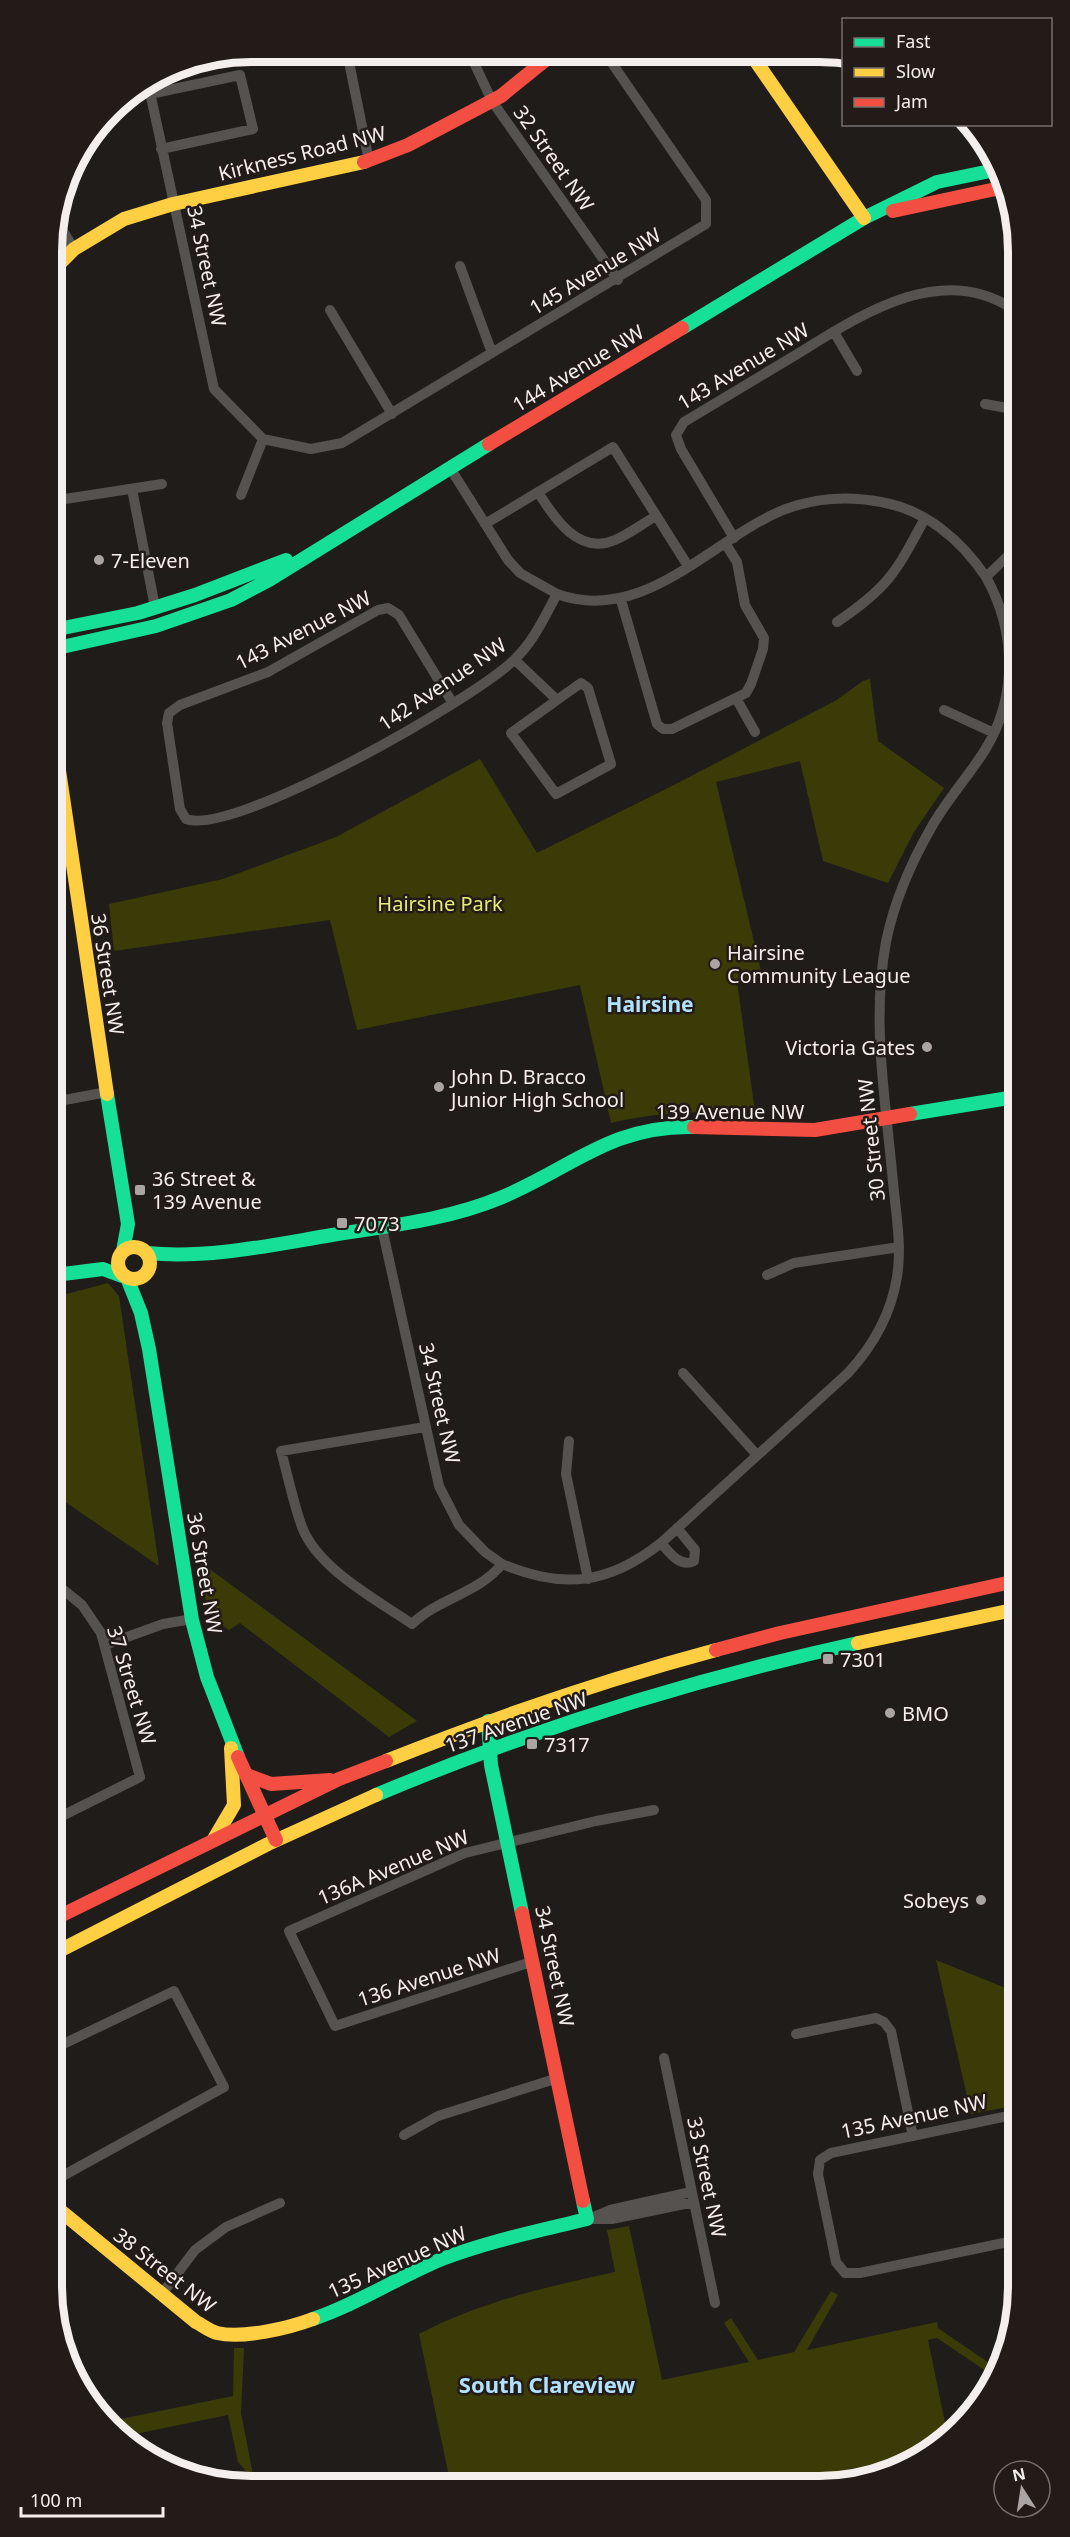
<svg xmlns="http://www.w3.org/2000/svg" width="1070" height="2537" viewBox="0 0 1070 2537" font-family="'Noto Sans',sans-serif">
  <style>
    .green { fill: #3b3b07 }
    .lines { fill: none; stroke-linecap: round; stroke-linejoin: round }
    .street { stroke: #555250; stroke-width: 10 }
    .fast { stroke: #16e098; stroke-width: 14 }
    .slow { stroke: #ffcf43; stroke-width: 14 }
    .jam { stroke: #f24e42; stroke-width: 14 }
    .poi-dot { fill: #aaa4a2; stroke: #221b18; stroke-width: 2 }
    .labels { text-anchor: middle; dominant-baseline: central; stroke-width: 5; stroke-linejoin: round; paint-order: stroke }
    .street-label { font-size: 20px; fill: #f4eeec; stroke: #221b18 }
    .poi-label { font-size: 20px; fill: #f4eeec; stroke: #221b18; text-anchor: start }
    .park-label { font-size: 20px; fill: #e6eb75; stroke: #221b18 }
    .neighbourhood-label { font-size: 21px; font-weight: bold; fill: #b2e2fb; stroke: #221b18 }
    .quarter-label { font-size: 22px; font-weight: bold; fill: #b2e2fb; stroke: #221b18 }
    .rim { fill: none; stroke: #f4eeec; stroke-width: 8 }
  </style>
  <rect width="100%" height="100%" fill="#201c1a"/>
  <!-- green -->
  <path class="green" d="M870 679 878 741 944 788 914 832 888 883 823 861 800 761 716 782 762 975 737 981 755 1112C706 1112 659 1111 611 1123L580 985 357 1030 330 920 114 951 109 904 223 879 336 837 480 759 537 853 670 787 835 701 863 681Z
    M108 1283 119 1296 159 1566 55 1495V1297Z
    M200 1562 222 1578 417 1721 389 1737 240 1623 229 1630 208 1615Z
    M936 1960 1018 1993V2105L971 2114Z
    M629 2226 662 2380 749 2362 724 2323 731 2318 758 2360 794 2352 831 2291 838 2295 807 2350 937 2322 938 2328 992 2365 986 2371 937 2338 928 2340 948 2437 930 2452 871 2479 450 2481 419 2334C481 2301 547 2287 615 2272L607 2230Z
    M234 2348H244L241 2413 254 2480 238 2462 228 2415 120 2437 82 2391 111 2421 233 2396Z"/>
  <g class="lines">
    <!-- street -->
    <path class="street" d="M347 52 369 161
      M469 52 492 101 618 280
      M148 83 214 389 263 439
      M150 94 240 75 253 129 161 149
      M56 220 74 249
      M460 266 492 353
      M330 310 392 414
      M834 332 857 371
      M985 404 1013 409
      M450 468 508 560 520 573 557 594
      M132 489 155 607
      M538 492C554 518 579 556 615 540 629 534 642 524 656 516
      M241 495 263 439 311 449 342 443 706 224V200L605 53
      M52 501 162 484
      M485 524 613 447 688 566
      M734 538 681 449 676 435 684 422C720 400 757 378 794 356 858 317 939 260 1013 309
      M621 600 657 724 663 729H672L746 693 751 684 763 649 764 638 745 605 737 562 725 543
      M837 622C889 587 896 572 925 518
      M515 660 557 700 511 733 556 794 611 764 588 688 581 683 557 700
      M736 698 755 732
      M452 702 399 615 388 608 378 610 268 672 180 705 169 713 167 723 180 809 186 819C234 837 476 698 515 659 534 641 545 616 557 594 644 625 709 541 783 510 814 498 849 496 881 502 926 510 961 540 986 577
      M944 710 994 733
      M54 1102 107 1092
      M382 1228 439 1486 459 1525 485 1552 502 1564
      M767 1275 794 1263 899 1247
      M683 1373 757 1455
      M425 1427 281 1451C288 1476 293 1502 302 1527 318 1569 377 1600 412 1624 439 1598 479 1593 502 1564 564 1590 609 1584 661 1543L848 1373C873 1346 891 1314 897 1277 902 1246 896 1214 893 1182 886 1102 871 1022 886 942 894 902 911 863 931 828 946 801 968 777 985 750 1018 696 1016 631 986 577L1013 551
      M569 1441 566 1474 588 1579
      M661 1543C670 1553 680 1568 694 1561L695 1550 677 1528
      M55 1583 82 1605 101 1633 140 1777 56 1819
      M105 1645 163 1624 192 1619
      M534 1961 335 2026 289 1931 465 1853 596 1821 654 1810
      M796 2034 876 2018 884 2022 891 2031 913 2136
      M57 2047 174 1991 224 2087 57 2179
      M664 2058 715 2303
      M1018 2114 831 2153 820 2160 818 2174 836 2262 845 2273H860L1018 2240
      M404 2135 438 2116 558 2078
      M593 2217 610 2210 691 2192
      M587 2219H612L694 2202
      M161 2295 195 2250 226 2227 280 2203"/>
    <!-- fast -->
    <path class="fast" d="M682 328 864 218 937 182 995 170
      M53 630 138 613 195 595 286 560
      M53 649 156 626 231 600 269 580 489 444
      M107 1094 128 1224 123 1251
      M910 1114 1015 1097
      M147 1253C209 1259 271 1245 332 1235 388 1226 447 1220 500 1198 571 1169 610 1125 694 1127
      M55 1275 103 1269 122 1276
      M127 1278 141 1313 149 1349 192 1620 207 1677 238 1757
      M488 1721 491 1765 522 1913
      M376 1795C530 1730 694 1679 858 1643
      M313 2319C358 2304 398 2277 442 2259 489 2241 538 2231 587 2219L583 2201
      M212 2482H230"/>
    <!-- slow -->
    <path class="slow" d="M751 54 864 218
      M52 271 74 249 124 219 173 204 364 162
      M53 730 107 1094
      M118 1263a16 16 0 1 1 32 0a16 16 0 1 1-32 0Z
      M858 1643 1017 1609
      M386 1761C494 1718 604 1680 716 1650
      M214 1839 234 1805 231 1748
      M57 1952 268 1844 376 1795
      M57 2208 196 2322C202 2325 210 2331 217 2333 243 2339 289 2328 313 2319"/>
    <!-- jam -->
    <path class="jam" d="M364 162 408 145 501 96 554 53
      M893 211 1005 187
      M489 444 682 328
      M694 1127 815 1130 910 1114
      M716 1650 780 1633 1016 1581
      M238 1757 276 1840
      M247 1775 271 1784 330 1780
      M522 1913 583 2201
      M56 1918 339 1779 386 1761"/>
  </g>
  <!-- markers -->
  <g class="poi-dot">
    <circle cx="99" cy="560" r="6"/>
    <circle cx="715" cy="964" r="6"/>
    <circle cx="927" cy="1047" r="6"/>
    <circle cx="439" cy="1087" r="6"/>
    <rect x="134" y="1184" width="12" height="12" rx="3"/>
    <rect x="336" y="1217" width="12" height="12" rx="3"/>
    <rect x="822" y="1653" width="12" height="12" rx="3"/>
    <circle cx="890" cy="1713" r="6"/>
    <rect x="526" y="1738" width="12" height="12" rx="3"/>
    <circle cx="981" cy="1900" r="6"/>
  </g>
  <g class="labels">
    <!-- street labels -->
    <g class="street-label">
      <text transform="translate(302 153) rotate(-14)">Kirkness Road NW</text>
      <text transform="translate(554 158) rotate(55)">32 Street NW</text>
      <text transform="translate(207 266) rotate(78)">34 Street NW</text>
      <text transform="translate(595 271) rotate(-31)">145 Avenue NW</text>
      <text transform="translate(743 366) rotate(-31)">143 Avenue NW</text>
      <text transform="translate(578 368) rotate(-31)">144 Avenue NW</text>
      <text transform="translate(303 630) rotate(-27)">143 Avenue NW</text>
      <text transform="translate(442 684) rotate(-34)">142 Avenue NW</text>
      <text transform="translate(108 974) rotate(81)">36 Street NW</text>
      <text x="730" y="1111">139 Avenue NW</text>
      <text transform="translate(871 1140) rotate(-96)">30 Street NW</text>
      <text transform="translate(440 1403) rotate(77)">34 Street NW</text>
      <text transform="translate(205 1573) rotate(80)">36 Street NW</text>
      <text transform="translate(132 1685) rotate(73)">37 Street NW</text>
      <text transform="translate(516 1722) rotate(-19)">137 Avenue NW</text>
      <text transform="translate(393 1867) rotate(-23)">136A Avenue NW</text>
      <text transform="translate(555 1966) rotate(78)">34 Street NW</text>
      <text transform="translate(429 1977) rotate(-18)">136 Avenue NW</text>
      <text transform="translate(914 2116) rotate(-12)">135 Avenue NW</text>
      <text transform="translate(707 2177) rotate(78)">33 Street NW</text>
      <text transform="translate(397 2262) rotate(-24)">135 Avenue NW</text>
      <text transform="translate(165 2270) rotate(38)">38 Street NW</text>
    </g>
    <!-- poi labels -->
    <g class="poi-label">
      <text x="111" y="560">7-Eleven</text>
      <text x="727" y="952">Hairsine<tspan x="727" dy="23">Community League</tspan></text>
      <text x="915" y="1047" text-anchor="end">Victoria Gates</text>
      <text x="451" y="1076">John D. Bracco<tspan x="451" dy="23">Junior High School</tspan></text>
      <text x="152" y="1178">36 Street &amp;<tspan x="152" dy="23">139 Avenue</tspan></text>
      <text x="354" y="1223">7073</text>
      <text x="840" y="1659">7301</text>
      <text x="902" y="1713">BMO</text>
      <text x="544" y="1744">7317</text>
      <text x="969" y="1900" text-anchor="end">Sobeys</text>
    </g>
    <!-- park labels -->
    <g class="park-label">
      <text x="440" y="903">Hairsine Park</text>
    </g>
    <!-- neighbourhood labels -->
    <g class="neighbourhood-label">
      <text x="650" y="1004">Hairsine</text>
    </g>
    <!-- quarter labels -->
    <g class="quarter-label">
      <text x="547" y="2384">South Clareview</text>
    </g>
  </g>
  <!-- crop -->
  <path d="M0 0H1070V2537H0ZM251 62H819A189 189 0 0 1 1008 251V2287A189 189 0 0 1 819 2476H251A189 189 0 0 1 62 2287V251A189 189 0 0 1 251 62Z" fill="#221b18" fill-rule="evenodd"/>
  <path class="rim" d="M251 62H819A189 189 0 0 1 1008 251V2287A189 189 0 0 1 819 2476H251A189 189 0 0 1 62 2287V251A189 189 0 0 1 251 62Z"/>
  <!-- legend -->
  <rect x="842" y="18" width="210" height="108" fill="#221b18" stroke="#766f6d" stroke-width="1.5"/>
  <rect x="854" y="38" width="30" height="9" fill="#16e098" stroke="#766f6d" stroke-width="1.5"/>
  <text x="896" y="48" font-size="18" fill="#f4eeec">Fast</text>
  <rect x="854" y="68" width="30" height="9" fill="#ffcf43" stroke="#766f6d" stroke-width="1.5"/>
  <text x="896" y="78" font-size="18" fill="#f4eeec">Slow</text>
  <rect x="854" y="98" width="30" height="9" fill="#f24e42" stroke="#766f6d" stroke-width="1.5"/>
  <text x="896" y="108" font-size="18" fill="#f4eeec">Jam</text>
  <!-- north arrow -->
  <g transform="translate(1022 2489) rotate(348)"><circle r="28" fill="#221b18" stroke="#766f6d" stroke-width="1.5"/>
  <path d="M0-4.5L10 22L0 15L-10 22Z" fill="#aaa4a2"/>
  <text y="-9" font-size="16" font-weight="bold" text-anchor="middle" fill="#f4eeec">N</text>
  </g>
  <!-- scale -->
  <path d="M21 2507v9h142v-9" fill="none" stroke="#f4eeec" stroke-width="3"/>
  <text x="30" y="2507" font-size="18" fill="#f4eeec" stroke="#221b18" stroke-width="4.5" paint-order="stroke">100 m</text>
</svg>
